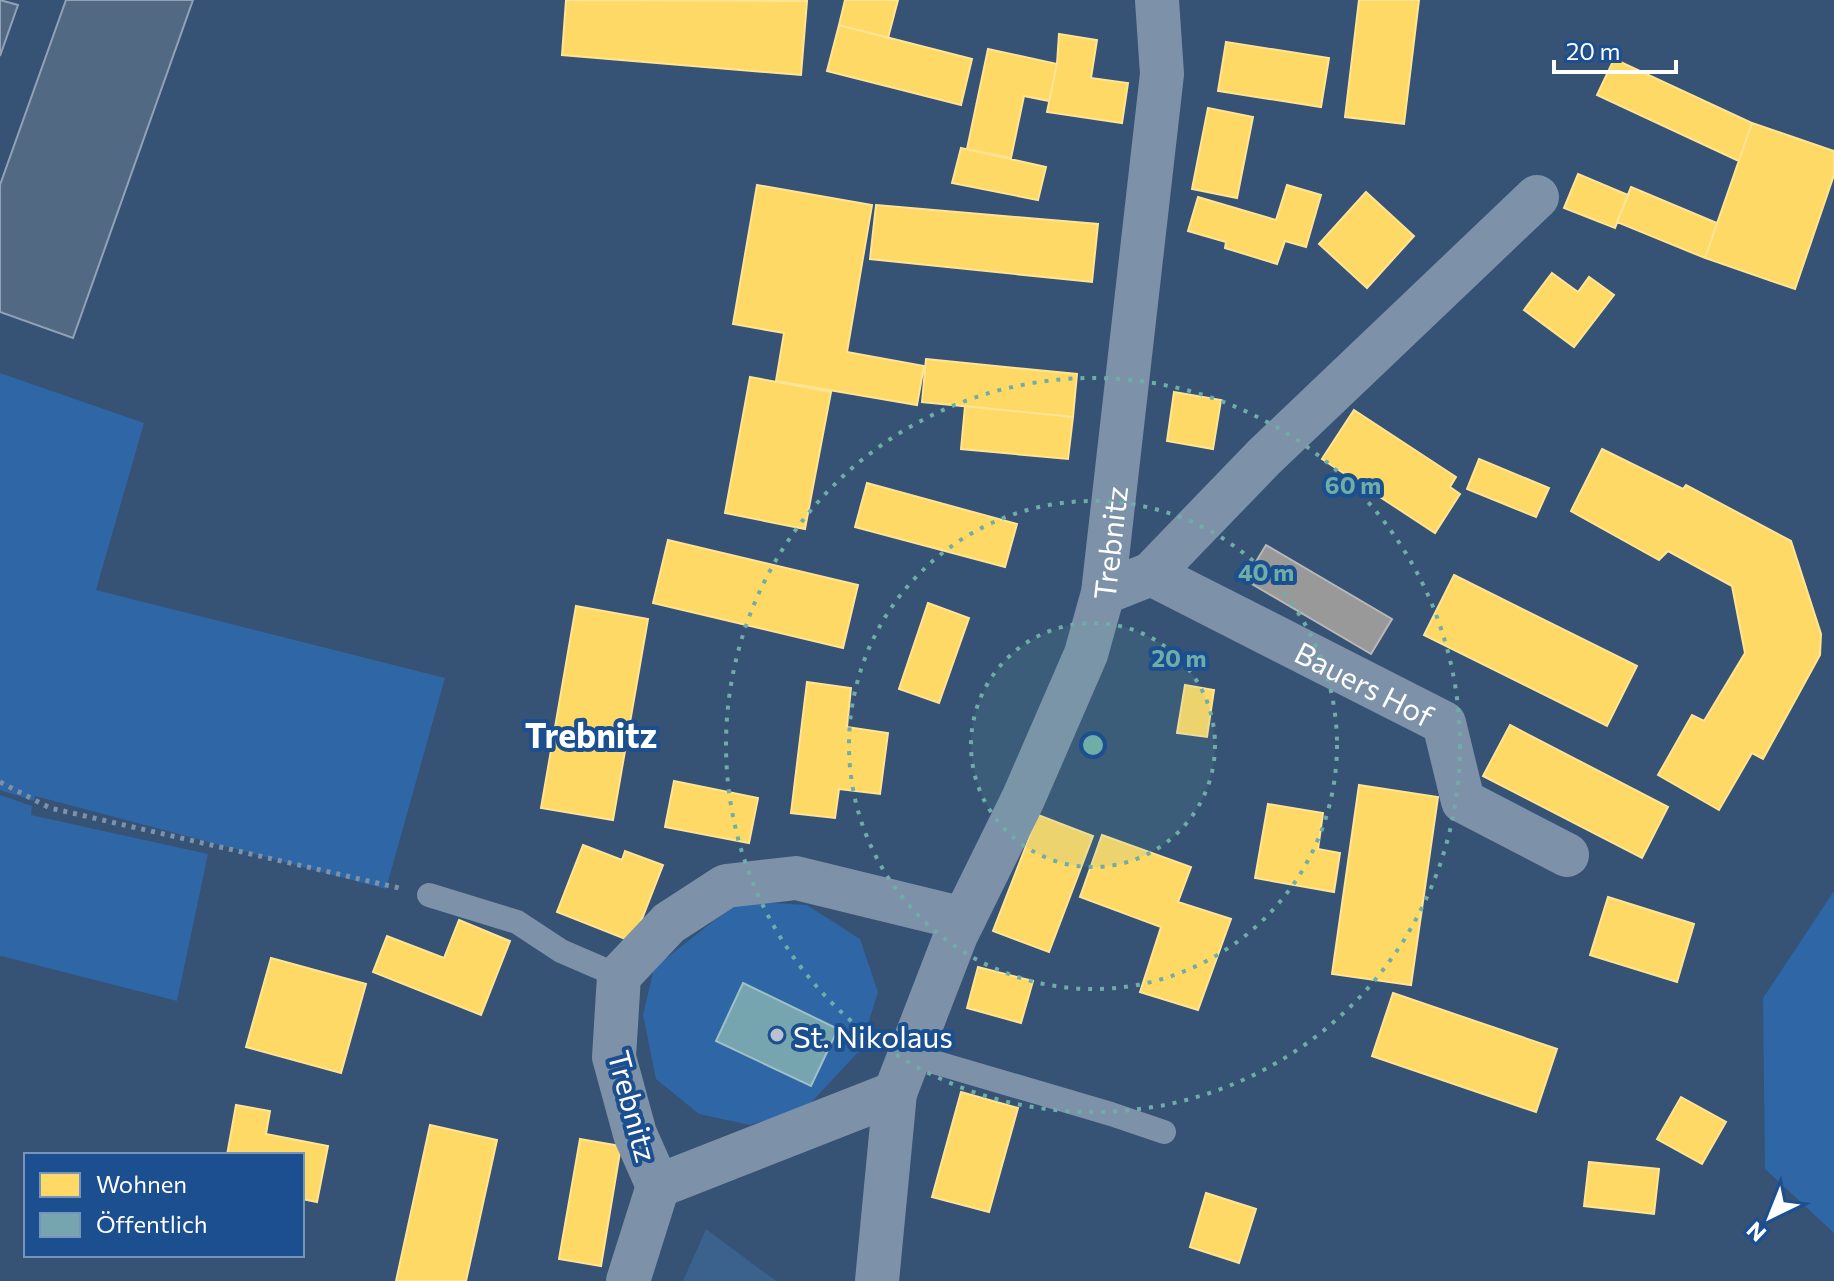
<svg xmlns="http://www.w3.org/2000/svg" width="1834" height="1281" viewBox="0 0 1834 1281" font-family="Commissioner,sans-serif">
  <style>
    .green { fill: #2f66a5 }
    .water { fill: #3b618d }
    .homes { fill: #ffd966; stroke: #ffe494; stroke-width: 2 }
    .public { fill: #76a5af; stroke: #9fc0c7; stroke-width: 2 }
    .industry { fill: #999; stroke: #b8b8b8; stroke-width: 2 }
    .building { fill: #526984; stroke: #92a2b6; stroke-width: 2 }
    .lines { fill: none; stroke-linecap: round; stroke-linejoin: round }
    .path { stroke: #7d92a8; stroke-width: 5; stroke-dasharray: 4 6; stroke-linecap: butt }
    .service { stroke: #7d92a8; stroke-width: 24 }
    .minor { stroke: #7d92a8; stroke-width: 44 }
    .tertiary { stroke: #7d92a8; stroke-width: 44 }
    .ring { fill: none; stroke: #6fada8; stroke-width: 4; stroke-dasharray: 4 8 }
    .poi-dot { fill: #b9c2ce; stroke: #1b4f8f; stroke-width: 3 }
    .labels { text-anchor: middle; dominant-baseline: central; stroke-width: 8; stroke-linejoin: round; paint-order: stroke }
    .street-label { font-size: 30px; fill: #fff; stroke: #1b4f8f }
    .poi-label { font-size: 30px; fill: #fff; stroke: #1b4f8f; text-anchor: start }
    .quarter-label { font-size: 34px; font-weight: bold; fill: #fff; stroke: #1b4f8f }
    .centre { fill: #6fada8; stroke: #1b4f8f; stroke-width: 4 }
    .ring-label { font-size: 24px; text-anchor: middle; font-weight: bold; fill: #6fada8; stroke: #1b4f8f; stroke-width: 8; stroke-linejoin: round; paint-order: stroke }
  </style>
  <rect width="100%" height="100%" fill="#365274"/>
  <!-- green -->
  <path class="green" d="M0 373 144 423 96 590 445 678 386 889 35 796 34 801 0 790Z
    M0 795 32 806 31 815 208 854 177 1001 1 956 0 958Z
    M1834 891V1233L1765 1169 1763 998Z
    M739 901 807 905 860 939 878 992 860 1050 807 1107 750 1125 699 1114 656 1079 643 1015 654 968Z"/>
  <!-- water -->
  <path class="water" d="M706 1229 776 1281H683Z"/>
  <!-- homes -->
  <path class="homes" d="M566 0 807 1 801 75 562 55Z
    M845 0H898L888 38 839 25Z
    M1359 0H1419L1404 124 1345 117Z
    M839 25 972 59 961 105 827 71Z
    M1059 34 1097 40 1091 78 1128 83 1122 123 1047 112 1057 64Z
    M1226 42 1329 58 1321 107 1218 91Z
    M988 49 1057 64 1049 101 1024 96 1011 158 967 149Z
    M1614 59 1752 123 1739 161 1597 95Z
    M1208 108 1253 117 1237 198 1192 189Z
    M1752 123 1834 151V175L1795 289 1705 258Z
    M961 148 1046 167 1038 200 952 183Z
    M1578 174 1628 195 1615 228 1564 208Z
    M757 185 872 205 847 352 924 366 917 405 776 381 784 333 733 324Z
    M1287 185 1321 195 1306 247 1285 241 1277 264 1225 248 1226 242 1188 231 1198 197 1276 220Z
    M1631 187 1717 223 1705 258 1617 222Z
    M1366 192 1414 236 1367 288 1319 244Z
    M876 205 1098 224 1092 282 870 259Z
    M1552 273 1578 292 1589 277 1614 295 1574 347 1524 310Z
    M926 359 1077 374 1073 417 922 402Z
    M750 377 831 392 805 529 725 513Z
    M1174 392 1221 400 1213 449 1167 441Z
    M965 406 1073 417 1068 459 961 449Z
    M1354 410 1456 477 1450 487 1460 494 1435 533 1322 459Z
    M1602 449 1683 489 1686 485 1791 541 1821 634 1820 655 1763 759 1752 753 1719 810 1658 775 1692 715 1704 721 1745 653 1732 586 1668 551 1659 560 1571 511Z
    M1479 459 1549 488 1536 517 1467 489Z
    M867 483 1017 524 1005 567 855 527Z
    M668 540 858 585 843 648 653 603Z
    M1454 575 1637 666 1607 726 1424 635Z
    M928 603 969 618 939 703 899 689Z
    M576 606 648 619 613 820 541 808Z
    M807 682 851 688 847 727 888 733 880 794 839 789 835 818 791 813Z
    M1185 685 1214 690 1207 737 1177 733Z
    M1510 725 1668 807 1642 858 1483 776Z
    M674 781 758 798 749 843 665 827Z
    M1359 785 1438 797 1411 985 1332 974Z
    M1268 804 1323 813 1318 849 1340 853 1334 892 1255 878Z
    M1038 815 1093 836 1049 952 993 931Z
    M1102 835 1191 867 1178 902 1231 919 1198 1010 1140 992 1161 927 1080 897Z
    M583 845 622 860 625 851 663 865 633 942 557 912Z
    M1608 897 1694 924 1677 982 1590 955Z
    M459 920 510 941 481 1015 373 972 387 936 444 958Z
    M271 958 366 984 341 1073 246 1047Z
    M978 967 1033 981 1021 1023 967 1008Z
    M1393 993 1557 1049 1536 1112 1372 1056Z
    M961 1092 1018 1108 989 1212 932 1197Z
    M1681 1097 1726 1122 1702 1164 1657 1139Z
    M236 1105 270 1111 266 1134 328 1146 317 1202 302 1199V1155H227Z
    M430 1125 497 1140 466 1281H396Z
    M580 1139 621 1146 601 1266 559 1259Z
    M1589 1162 1659 1169 1654 1214 1584 1206Z
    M1206 1193 1256 1209 1239 1263 1190 1247Z"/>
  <!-- public -->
  <path class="public" d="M743 983 838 1029 811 1086 716 1041Z"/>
  <!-- industry -->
  <path class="industry" d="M1266 545 1392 619 1371 654 1245 580Z"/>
  <!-- building -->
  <path class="building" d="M0 0 18 5 0 56Z
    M66 0H193L73 338 0 312V185Z"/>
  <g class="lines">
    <!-- path -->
    <path class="path" d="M0 782 50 808 399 888"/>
    <!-- service -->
    <path class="service" d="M429 895 517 922 561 951 619 976
      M910 1055 1111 1114 1164 1132"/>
    <!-- minor -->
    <g class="minor">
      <path id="s1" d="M1151 574 1444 723 1463 801 1567 855"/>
      <path d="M1103 593 1151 574 1264 457 1537 197"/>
      <path d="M658 1186 635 1134 614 1057 619 976 669 923 726 886 796 878 964 919"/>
      <path d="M628 1281 658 1186 895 1093"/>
    </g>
    <!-- tertiary -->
    <path class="tertiary" id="s2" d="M877 1281 895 1093 956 935 1023 799 1086 654 1103 593 1162 74 1157 0"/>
  </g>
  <!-- distance rings -->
  <circle cx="1093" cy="745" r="122" fill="#6fada8" fill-opacity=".12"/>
  <g class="ring">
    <circle cx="1093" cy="745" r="122"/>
    <circle cx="1093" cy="745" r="244"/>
    <circle cx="1093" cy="745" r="367"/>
  </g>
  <!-- markers -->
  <circle class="poi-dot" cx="777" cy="1035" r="8"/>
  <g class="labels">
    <!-- street labels -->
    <g class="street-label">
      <text stroke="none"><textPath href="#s2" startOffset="782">Trebnitz</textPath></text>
      <text stroke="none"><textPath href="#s1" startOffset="240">Bauers Hof</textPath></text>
      <text transform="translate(634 1106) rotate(75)">Trebnitz</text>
    </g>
    <!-- poi labels -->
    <g class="poi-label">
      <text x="793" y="1035">St. Nikolaus</text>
    </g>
    <!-- quarter labels -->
    <g class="quarter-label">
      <text x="591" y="734">Trebnitz</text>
    </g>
  </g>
  <circle cx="1093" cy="745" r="12" class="centre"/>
  <g class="ring-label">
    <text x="1353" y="494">60 m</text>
    <text x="1266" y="581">40 m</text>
    <text x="1179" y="667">20 m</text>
  </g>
  <!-- legend -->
  <rect x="24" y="1153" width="280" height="104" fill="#1b4f8f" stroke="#7695bc" stroke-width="2"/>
  <rect x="40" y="1173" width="40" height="24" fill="#ffd966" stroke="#7695bc" stroke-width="2"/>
  <text x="96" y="1193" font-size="24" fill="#ffffff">Wohnen</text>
  <rect x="40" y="1213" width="40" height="24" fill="#76a5af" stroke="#7695bc" stroke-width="2"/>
  <text x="96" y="1233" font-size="24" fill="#ffffff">Öffentlich</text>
  <!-- north arrow -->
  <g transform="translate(1770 1217) rotate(223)" stroke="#1b4f8f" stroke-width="6" paint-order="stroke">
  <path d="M0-6L14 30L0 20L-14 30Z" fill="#ffffff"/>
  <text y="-12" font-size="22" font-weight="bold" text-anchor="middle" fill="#ffffff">N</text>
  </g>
  <!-- scale -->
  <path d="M1554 60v12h122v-12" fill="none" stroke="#ffffff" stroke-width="4"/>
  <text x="1566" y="60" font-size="24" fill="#ffffff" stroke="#1b4f8f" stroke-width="6" paint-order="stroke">20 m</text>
</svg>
